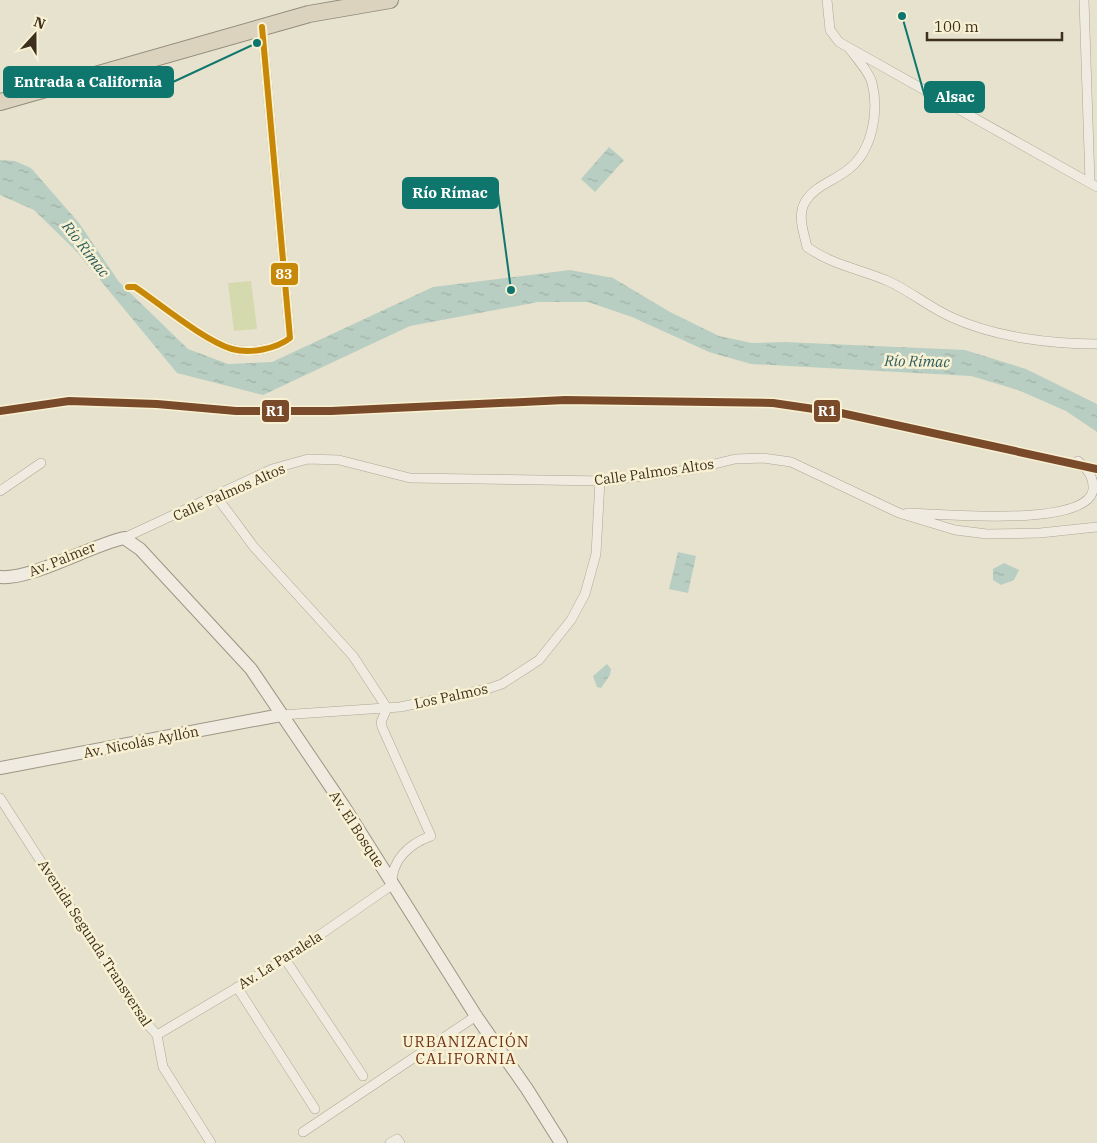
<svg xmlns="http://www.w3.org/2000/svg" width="1097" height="1143" viewBox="0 0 1097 1143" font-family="'IBM Plex Serif',serif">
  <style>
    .pitch { fill: #d5d9ae }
    .water { fill: url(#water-ripples) }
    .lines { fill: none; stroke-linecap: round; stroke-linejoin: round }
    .street-casing { stroke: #ada696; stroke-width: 10 }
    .secondary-casing { stroke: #9c9686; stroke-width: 14 }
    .highway-casing { stroke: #928c7d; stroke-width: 18 }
    .street { stroke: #efebe0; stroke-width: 9 }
    .secondary { stroke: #efebe0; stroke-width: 12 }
    .highway { stroke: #dbd3be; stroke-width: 16 }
    .bus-1-casing { stroke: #f9f1d3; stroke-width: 10 }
    .bus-1 { stroke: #c88807; stroke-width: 6 }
    .rail-1-casing { stroke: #f9f1d3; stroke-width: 11 }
    .rail-1 { stroke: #7a4b2a; stroke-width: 8 }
    .labels { text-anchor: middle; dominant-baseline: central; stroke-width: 5; stroke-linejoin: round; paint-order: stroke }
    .street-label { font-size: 14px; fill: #3d2f1d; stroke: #f9f1d3 }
    .water-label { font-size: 15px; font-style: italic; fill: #2b5d5e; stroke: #f9f1d3 }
    .neighbourhood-label { font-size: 15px; letter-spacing: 1px; fill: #6e3118; stroke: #f9f1d3 }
    .leader { fill: none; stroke: #0f766e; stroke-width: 2 }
    .callout-dot { fill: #0f766e; stroke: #f9f1d3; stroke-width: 2 }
    .callout { fill: #0f766e; stroke: #0f766e; stroke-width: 2 }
    .callout-label { font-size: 15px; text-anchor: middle; font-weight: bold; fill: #fff }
    .line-badge { stroke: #f9f1d3; stroke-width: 2 }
    .badge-label { font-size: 14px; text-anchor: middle; font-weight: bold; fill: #fff }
  </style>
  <defs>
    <pattern id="water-ripples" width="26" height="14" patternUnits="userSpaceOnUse" patternTransform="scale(1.25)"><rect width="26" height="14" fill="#b9cec2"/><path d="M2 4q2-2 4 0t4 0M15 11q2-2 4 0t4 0" fill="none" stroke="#a0b1a6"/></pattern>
  </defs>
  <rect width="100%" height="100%" fill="#e7e2cd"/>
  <!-- pitch -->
  <path class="pitch" d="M251 281 257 329 234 331 228 283Z"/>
  <!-- water -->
  <path class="water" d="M609 147 624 160 595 192 581 179Z
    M0 160 15 161 31 168 79 223 119 282 188 349 228 364 272 362 433 287 570 270 613 278 670 312 719 336 752 343 785 342 965 350 1026 369 1097 404V432L1066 411 1018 390 971 376 751 364 709 352 632 317 588 302H538L410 326 263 395 177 373 77 252 34 210 0 195Z
    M678 552 696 556 688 593 669 589Z
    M1004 563 1019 570 1014 580 1001 585 993 580V569Z
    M607 664 611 669 610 675 601 688 597 687 593 676Z"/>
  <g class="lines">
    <defs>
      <path id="street" d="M827 0 830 30 839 42 1097 187
        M1084 0 1090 182
        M849 48C856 58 869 71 872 83 879 110 873 149 850 168 835 181 815 185 805 202 797 216 804 233 807 247 832 265 860 269 888 281 910 291 929 307 951 317 994 337 1050 344 1097 344
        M128 287H135C160 304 205 341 232 349 250 354 276 349 290 338L262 27
        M0 491 41 463
        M907 513C938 514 1087 528 1093 490 1094 476 1087 469 1078 461
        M124 538 272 469 308 459 339 460 410 478 606 481 694 469 735 459 763 458 791 462 899 513 955 530 987 534 1040 533 1097 527
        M281 715 400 707 487 689 502 684 539 660 571 620 585 594 596 554 600 481
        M0 798 141 1017 157 1035 163 1067 211 1143
        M285 959 363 1076
        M237 987 315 1109
        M157 1035 285 959 392 885C391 860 409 844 431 836L382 727 381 722 387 708 353 656 254 547 216 496
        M303 1132 476 1016
        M390 1143 397 1139 400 1143"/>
      <path id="secondary" d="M0 577C31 580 89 546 124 538L140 549 251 669 343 805 476 1016 527 1089 561 1143
        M0 768 281 715"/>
      <path id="highway" d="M0 102 309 14 390 0"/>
    </defs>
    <!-- street casing -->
    <use href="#street" class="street-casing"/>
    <!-- secondary casing -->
    <use href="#secondary" class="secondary-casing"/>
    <!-- highway casing -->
    <use href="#highway" class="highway-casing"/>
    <!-- street -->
    <use href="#street" class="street"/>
    <!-- secondary -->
    <use href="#secondary" class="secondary"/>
    <!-- highway -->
    <use href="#highway" class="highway"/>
    <defs>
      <path id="bus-1" d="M128 287H135C160 304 205 341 232 349 250 354 276 349 290 338L262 27"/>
    </defs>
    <!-- bus-1 casing -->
    <use href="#bus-1" class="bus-1-casing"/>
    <!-- bus-1 -->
    <use href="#bus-1" class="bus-1"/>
    <defs>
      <path id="rail-1" d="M0 411 69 401 157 404 236 411H331L565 400 773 403 841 413 1097 469"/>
    </defs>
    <!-- rail-1 casing -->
    <use href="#rail-1" class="rail-1-casing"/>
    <!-- rail-1 -->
    <use href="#rail-1" class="rail-1"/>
  </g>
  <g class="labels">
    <!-- street labels -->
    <g class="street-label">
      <text transform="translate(654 472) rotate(-8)">Calle Palmos Altos</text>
      <text transform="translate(229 492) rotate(-24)">Calle Palmos Altos</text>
      <text transform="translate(62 559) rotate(-22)">Av. Palmer</text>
      <text transform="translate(451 696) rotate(-12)">Los Palmos</text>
      <text transform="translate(141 742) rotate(-11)">Av. Nicolás Ayllón</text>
      <text transform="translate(357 829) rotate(57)">Av. El Bosque</text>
      <text transform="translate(95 943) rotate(57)">Avenida Segunda Transversal</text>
      <text transform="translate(280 960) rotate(-32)">Av. La Paralela</text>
    </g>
    <!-- water labels -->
    <g class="water-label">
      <text transform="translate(86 249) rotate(52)">Río Rímac</text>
      <text transform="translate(917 361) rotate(1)">Río Rímac</text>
    </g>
    <!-- neighbourhood labels -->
    <g class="neighbourhood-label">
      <text x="466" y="1041">URBANIZACIÓN<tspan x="466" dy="17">CALIFORNIA</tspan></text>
    </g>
  </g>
  <!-- callouts -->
  <path class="leader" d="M257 43L173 82M902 16L925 97M511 290L498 193"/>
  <g class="callout-dot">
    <circle cx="257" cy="43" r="5"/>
    <circle cx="902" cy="16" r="5"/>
    <circle cx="511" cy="290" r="5"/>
  </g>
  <g class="callout">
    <rect x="4" y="67" width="169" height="30" rx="5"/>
    <rect x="925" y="82" width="59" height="30" rx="5"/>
    <rect x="403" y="178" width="95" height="30" rx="5"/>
  </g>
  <g class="callout-label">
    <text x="88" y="87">Entrada a California</text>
    <text x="955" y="102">Alsac</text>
    <text x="450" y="198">Río Rímac</text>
  </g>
  <g class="line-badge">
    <rect x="270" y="262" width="29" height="24" rx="5" fill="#c88807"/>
    <rect x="813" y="399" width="28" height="24" rx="5" fill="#7a4b2a"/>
    <rect x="261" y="399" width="29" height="24" rx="5" fill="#7a4b2a"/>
  </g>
  <g class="badge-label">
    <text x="284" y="279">83</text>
    <text x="827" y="416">R1</text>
    <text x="275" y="416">R1</text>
  </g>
  <!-- north arrow -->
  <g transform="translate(35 35) rotate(21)" stroke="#f9f1d3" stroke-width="4" paint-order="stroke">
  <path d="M0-4L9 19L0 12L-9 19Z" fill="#3d2f1d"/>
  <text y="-8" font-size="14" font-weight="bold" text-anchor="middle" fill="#3d2f1d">N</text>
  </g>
  <!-- scale -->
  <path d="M927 32v8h135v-8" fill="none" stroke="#3d2f1d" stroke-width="2.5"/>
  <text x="934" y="32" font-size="15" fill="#3d2f1d" stroke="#f9f1d3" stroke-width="4" paint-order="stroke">100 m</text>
</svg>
